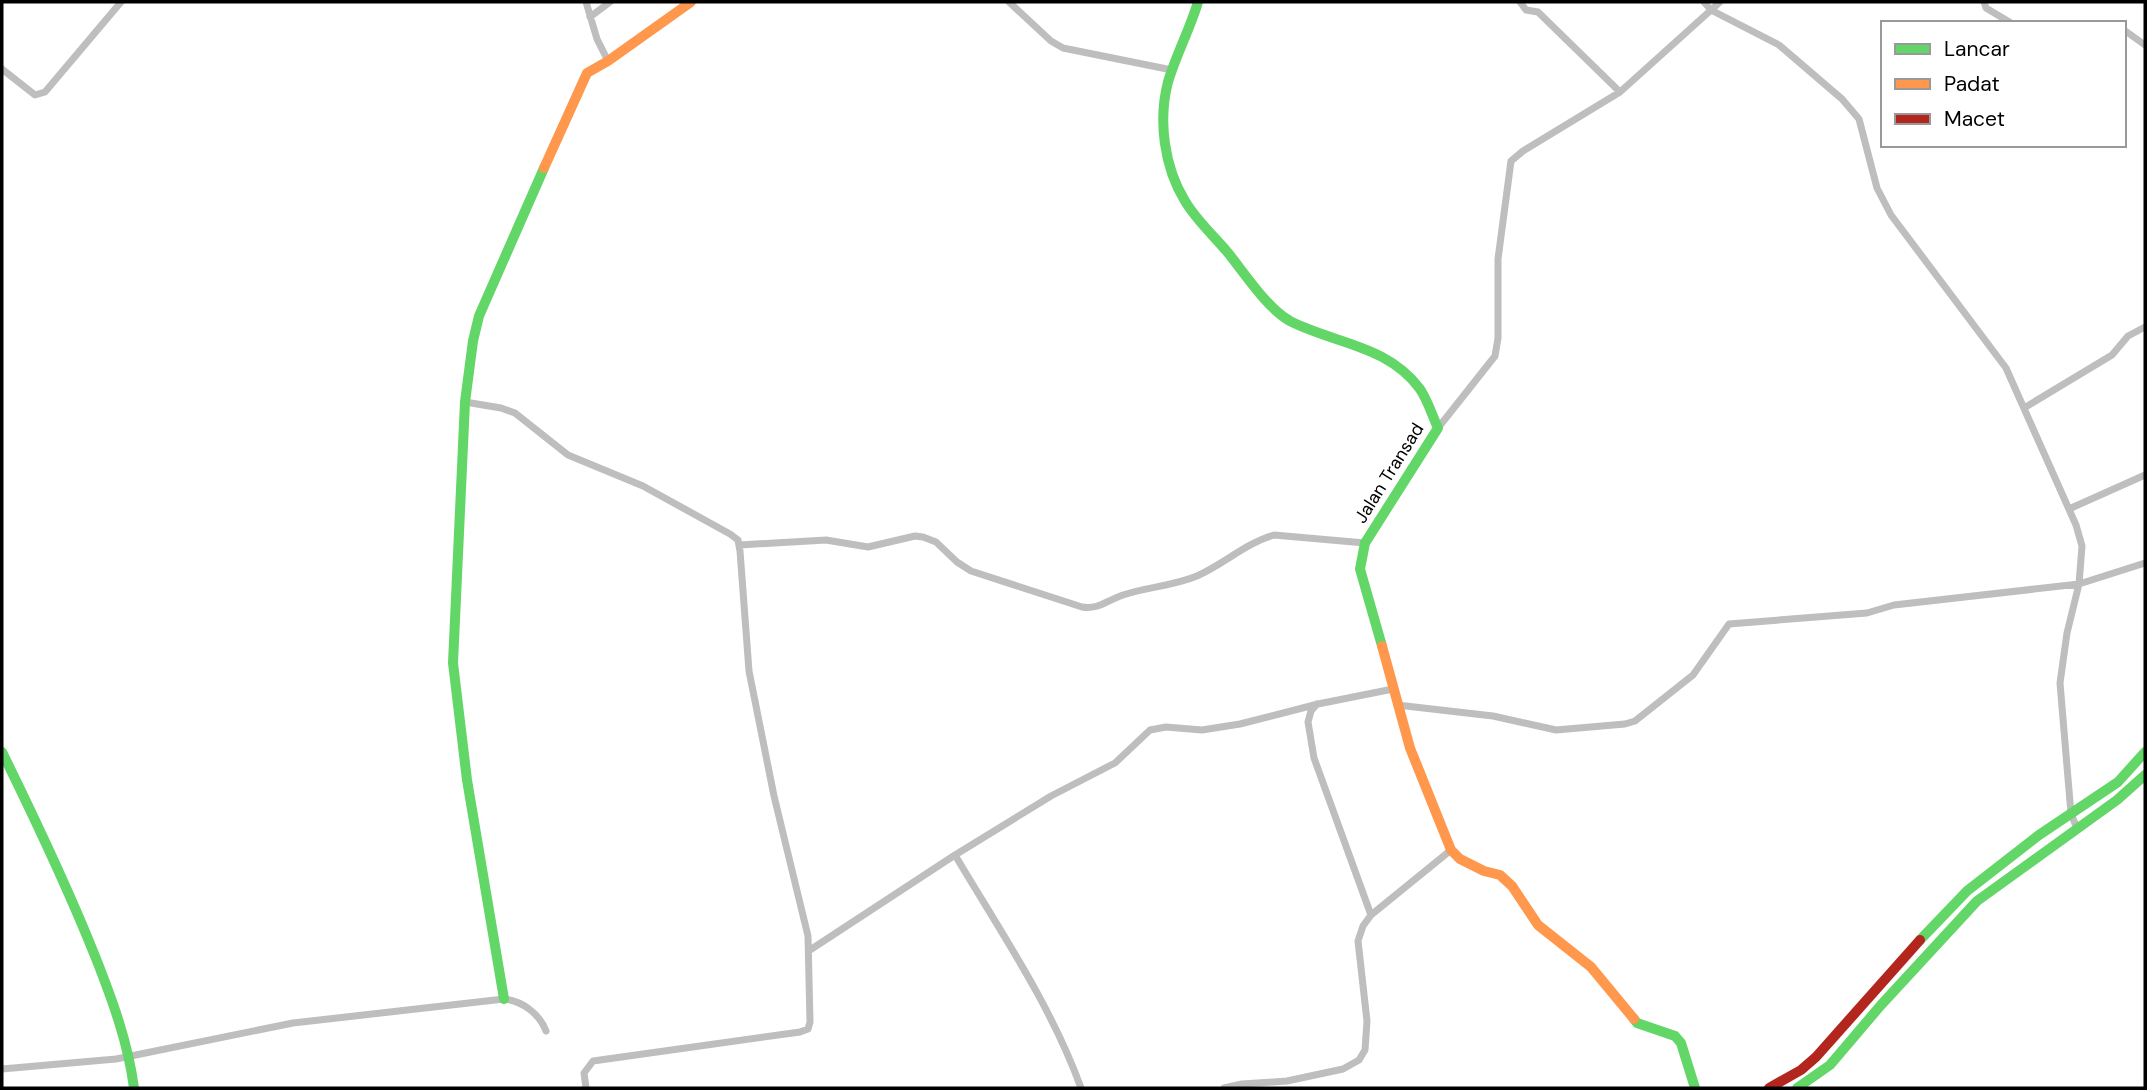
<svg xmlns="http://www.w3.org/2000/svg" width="2147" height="1090" viewBox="0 0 2147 1090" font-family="'DM Sans',sans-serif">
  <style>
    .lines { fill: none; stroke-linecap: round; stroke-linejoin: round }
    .street { stroke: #bebebe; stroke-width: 7 }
    .fast { stroke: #63d668; stroke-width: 10 }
    .slow { stroke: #ff974d; stroke-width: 10 }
    .jam { stroke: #b3261e; stroke-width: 10 }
    .labels { text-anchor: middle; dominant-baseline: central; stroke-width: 5; stroke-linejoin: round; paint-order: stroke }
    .street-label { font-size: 18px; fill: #000; stroke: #fff }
  </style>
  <rect width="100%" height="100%" fill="#fff"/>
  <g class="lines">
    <!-- street -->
    <path class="street" d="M586 2 597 39 608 61
      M1009 2 1051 41 1063 48 1172 70
      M1520 2 1526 10 1538 12 1620 92
      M1704 2 1711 10 1779 45 1842 99 1859 119 1877 188 1891 215 2006 368 2076 525 2082 546 2079 584 2067 633 2060 683 2071 814 2077 828
      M1984 2 1986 8 2011 23
      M590 17 610 2
      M2124 30 2145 45
      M2 69 35 95 45 92 121 2
      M465 402 501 408 515 413 568 455 643 486 730 534 738 540 740 551 749 671 774 796 808 936 810 1022 808 1029 800 1032 593 1061 584 1073 586 1088
      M2024 408 2112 355 2128 336 2145 327
      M1438 428 1495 356 1498 338V259L1511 161 1523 151 1620 92 1720 2
      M2069 509 2145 475
      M739 545 826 540 868 547 915 536 923 537 936 542 957 562 971 571 1082 607C1098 610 1108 600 1123 595 1147 587 1173 586 1197 576 1224 564 1246 543 1274 535L1365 543
      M1317 704 1311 711 1308 722 1314 758 1371 915
      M1397 705 1493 716 1556 730 1625 724 1635 721 1693 675 1729 624 1867 613 1894 605 2079 584 2145 563
      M955 855C1000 931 1051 1005 1081 1088
      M810 950 955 855 1051 796 1115 763 1150 730 1166 727 1202 730 1240 724 1318 704 1393 689
      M2 1069 116 1059 293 1023 504 999C522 1001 539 1013 546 1031
      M1224 1088 1242 1084 1287 1081 1343 1069 1359 1060 1365 1050 1367 1021 1358 941 1363 926 1371 915 1451 850"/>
    <!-- fast -->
    <path class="fast" d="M1198 2C1190 29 1176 55 1168 82 1158 120 1164 167 1185 201 1196 220 1215 237 1229 254 1245 274 1268 309 1290 321 1335 344 1388 345 1420 389 1428 401 1432 415 1438 428L1365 543 1360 569 1382 646
      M2 752C35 819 67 886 95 956 112 999 128 1042 134 1088
      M1920 940 1967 891 2039 835 2118 782 2145 752
      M504 999 467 780 453 663 465 402 473 341 479 316 544 168
      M1634 1019 1637 1023 1675 1036 1681 1043 1695 1088
      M1797 1088 1830 1065 1881 1005 1977 901 2117 800 2145 775"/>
    <!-- slow -->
    <path class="slow" d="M544 168 587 73 608 61 691 2
      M1382 646 1410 748 1451 850 1460 859 1484 871 1500 875 1512 886 1538 925 1591 967 1634 1019"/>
    <!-- jam -->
    <path class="jam" d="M1769 1088 1801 1070 1816 1057 1920 940"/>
  </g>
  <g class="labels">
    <!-- street labels -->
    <g class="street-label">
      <text transform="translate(1389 473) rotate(-58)">Jalan Transad</text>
    </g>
  </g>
  <!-- border -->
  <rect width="2147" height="1090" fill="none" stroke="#000000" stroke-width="7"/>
  <!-- legend -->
  <rect x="1881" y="21" width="245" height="126" fill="#ffffff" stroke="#999999" stroke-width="2"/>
  <rect x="1895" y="44" width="35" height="10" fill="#63d668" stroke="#999999" stroke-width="2"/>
  <text x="1944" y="56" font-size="21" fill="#000000">Lancar</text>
  <rect x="1895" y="79" width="35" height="10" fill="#ff974d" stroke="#999999" stroke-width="2"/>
  <text x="1944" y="91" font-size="21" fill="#000000">Padat</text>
  <rect x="1895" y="114" width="35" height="10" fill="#b3261e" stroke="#999999" stroke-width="2"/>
  <text x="1944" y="126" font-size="21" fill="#000000">Macet</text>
</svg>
